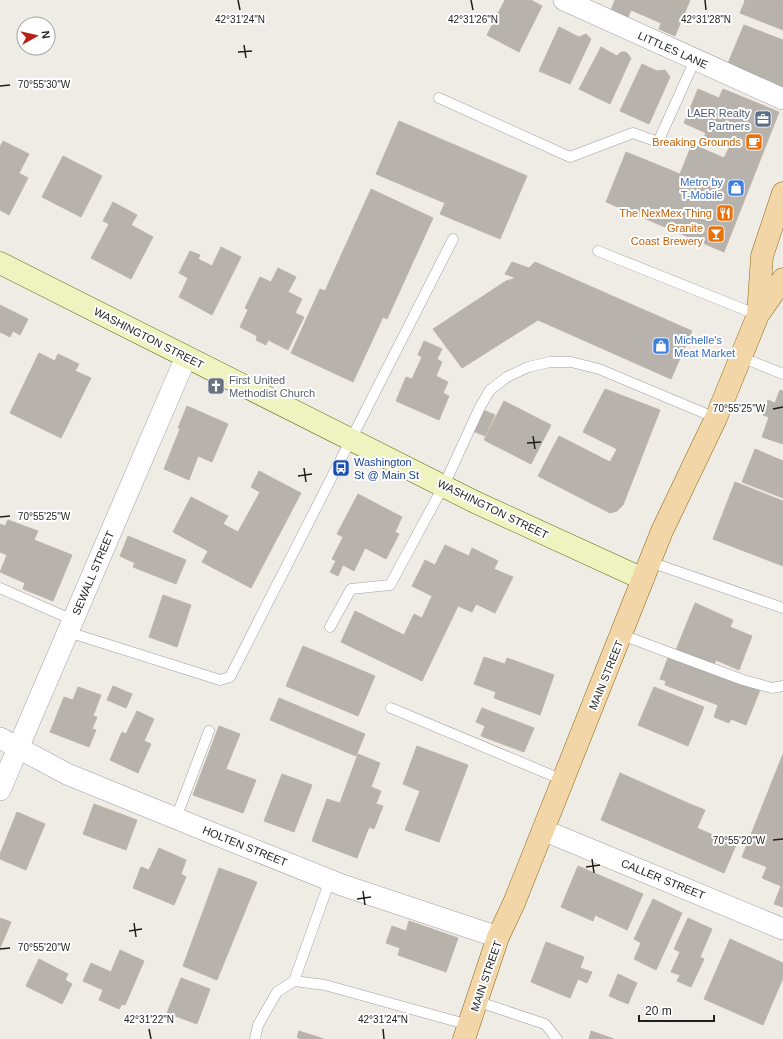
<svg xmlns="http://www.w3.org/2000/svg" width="783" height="1039" viewBox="0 0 783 1039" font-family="Helvetica,sans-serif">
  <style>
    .building { fill: #b8b2ac; stroke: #bfb4aa }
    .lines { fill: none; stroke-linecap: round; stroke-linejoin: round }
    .service-casing { stroke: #a0a0a0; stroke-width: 11 }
    .minor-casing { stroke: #a0a0a0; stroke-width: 22 }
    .secondary-casing { stroke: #5d6c10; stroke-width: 23 }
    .primary-casing { stroke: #8a680f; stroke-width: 23 }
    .service { stroke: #fff; stroke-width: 10 }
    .minor { stroke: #fff; stroke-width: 21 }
    .secondary { stroke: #eef3bf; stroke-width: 22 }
    .primary { stroke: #f3d6a7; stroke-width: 22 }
    .ticks { fill: none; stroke: #1f1f1f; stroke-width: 1.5 }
    .labels { text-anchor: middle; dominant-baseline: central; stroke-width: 4; stroke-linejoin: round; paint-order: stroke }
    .street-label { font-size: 11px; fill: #1f1f1f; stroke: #fff }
    .service-label { font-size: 11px; fill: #4e5e75; stroke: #fff; text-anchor: end }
    .food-label { font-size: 11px; fill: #c56008; stroke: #fff; text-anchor: end }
    .shop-label { font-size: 11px; fill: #366cbe; stroke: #fff; text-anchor: end }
    .worship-label { font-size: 11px; fill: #5b616d; stroke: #fff; text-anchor: start }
    .transit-label { font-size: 11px; fill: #164399; stroke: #fff; text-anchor: start }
    .ticks-label { font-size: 10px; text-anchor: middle; fill: #1f1f1f; stroke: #fff; stroke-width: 4; stroke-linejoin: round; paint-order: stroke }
  </style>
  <rect width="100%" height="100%" fill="#efece6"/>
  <!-- building -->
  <path class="building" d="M505 0H531L542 6 519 52 487 35Z
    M615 0H690L675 36 659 29 661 23 631 10 628 17 611 10Z
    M744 0H783V30L740 13 745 1Z
    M744 25 783 40V91L726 68Z
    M559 27 579 37 586 34 591 39 570 84 539 71Z
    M601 47 617 56 621 52H626L631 58 610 104 579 89Z
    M642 64 657 71 665 70 670 77 649 124 620 111Z
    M698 89 719 98 723 89 779 112 724 252 606 202 626 152 680 174 692 144 724 158 729 148 704 137 706 133 684 123Z
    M399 121 527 176 500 239 440 214 445 203 376 174Z
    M3 141 29 154 19 173 28 178 9 215 0 210V147Z
    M63 156 102 176 81 217 42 197Z
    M371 189 433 218 387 319 383 317 353 382 291 353 320 289 325 291Z
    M113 202 137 215 131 225 153 237 131 279 91 258 109 224 103 221Z
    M221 247 241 257 212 315 179 297 188 278 179 273 190 251 200 255 198 259 212 266Z
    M512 262 529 268 535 262 692 331 671 379 538 320 462 368 433 329 506 281 516 278 505 274Z
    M278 268 296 277 288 292 302 299 295 313 304 317 288 350 268 340 266 345 256 340 257 336 240 327 248 310 245 308 260 277 271 282Z
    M0 305 28 319 20 335 13 331 10 337 0 332Z
    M424 341 442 349 437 359 442 362 436 376 448 382 443 393 449 396 439 420 396 401 406 377 412 379 422 357 418 355Z
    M39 353 55 361 58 354 79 364 75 371 91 378 61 438 10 413Z
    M605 389 660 410 623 505 617 511 610 513 538 476 559 436 610 462 617 449 583 432Z
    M780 390 783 391V444L762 437 769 417 763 415 768 400 775 403Z
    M504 401 551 425 531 464 484 440Z
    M187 406 228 424 212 462 198 456 189 480 164 469 180 429 178 428Z
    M483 410 495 415 485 436 473 431Z
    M755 449 783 461V498L742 482Z
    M259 471 301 493 251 588 202 562 208 551 173 532 191 497 228 516 223 524 238 532 260 492 251 487Z
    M735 482 783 501V566L713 539Z
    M358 494 402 517 395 532 399 534 386 559 365 548 354 571 343 565 338 576 330 572 336 561 332 559 343 537 337 534Z
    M8 520 38 531 34 540 72 555 53 601 23 589 25 583 0 572 7 555 0 552V524L5 526Z
    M128 536 186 560 176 584 133 567 135 563 120 556Z
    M445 545 469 556 472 548 498 561 494 569 513 577 495 613 476 604 472 612 458 606 422 681 341 642 355 611 404 635 414 614 422 618 432 596 412 586 425 560 435 565Z
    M163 595 191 605 177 647 149 637Z
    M695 603 733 620 730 627 752 636 739 670 716 660 714 665 676 650Z
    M303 646 375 676 358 716 286 686Z
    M669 655 760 690 746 725 731 719 729 723 714 717 718 705 665 685 666 681 660 679Z
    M484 657 505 664 507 658 554 675 540 715 494 698 496 692 474 684Z
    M113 686 132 694 126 708 107 700Z
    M78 687 101 695 93 716 97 717 92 729 96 730 89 747 50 732 64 697 73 700Z
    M654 687 704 707 688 746 638 725Z
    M279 698 365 734 356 756 270 720Z
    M482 708 534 728 524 752 481 736 485 726 476 722Z
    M137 711 154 719 144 741 151 744 138 773 110 760 122 732 126 734Z
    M219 726 240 734 226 769 256 780 243 813 193 795Z
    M417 746 468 765 439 842 405 830 420 791 403 784Z
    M358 754 380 763 371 787 381 791 376 804 383 806 374 829 369 827 357 858 312 841 327 799 340 803Z
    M783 754V831L779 842 752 832Z
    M620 773 690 804 671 850 601 820Z
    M282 774 312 785 294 832 264 821Z
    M94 804 137 820 126 850 83 834Z
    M690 804 705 810 697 828 736 845 724 873 671 850Z
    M17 812 45 824 26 870 0 859V854Z
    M783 831V907L774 904 781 886 762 878 767 867 742 857 752 832 779 842Z
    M159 848 186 860 181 874 186 877 174 905 133 888 141 867 149 870Z
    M578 866 643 894 627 930 595 915 593 921 561 907Z
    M219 868 257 882 217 980 183 966Z
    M653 899 682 913 656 970 634 959 641 943 634 939Z
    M0 918 11 922 0 948Z
    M688 918 712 929 700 957 704 959 691 987 677 981 680 975 671 972 680 952 674 949Z
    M409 921 458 938 446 972 398 955 400 948 386 943 392 926 406 931Z
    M730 939 783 963V978L763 1025 704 999Z
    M546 942 584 957 580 968 592 972 587 983 578 979 570 998 531 982Z
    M120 950 144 961 125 1005 122 1004 119 1009 99 1000 103 990 83 981 91 963 111 972Z
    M39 959 68 974 65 980 72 984 62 1004 26 986Z
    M618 974 637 983 628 1004 609 996Z
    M181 978 210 989 197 1024 167 1013Z
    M299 1031 324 1039H300L297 1037Z
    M591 1031 614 1039H589Z"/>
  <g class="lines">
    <defs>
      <path id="service" d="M439 98 570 157 633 133 658 142 695 60
        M598 251 758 315
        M741 357 783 374
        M650 562 783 608
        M0 588 73 620
        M330 627 351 589 390 585 444 485 480 407 490 390 507 377 528 367 550 362H571L599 369 716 418
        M68 632 220 680 230 677 453 239
        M622 635 743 680 772 688 783 686
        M391 708 563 780
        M176 818 209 731
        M294 981 330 880
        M476 1001 545 1024 557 1039
        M255 1039 258 1025 277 992 294 981 325 985 469 1025"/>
      <path id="minor" d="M564 0 783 99
        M0 738 67 774 212 833 342 885 498 937
        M0 790 186 357
        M543 830 783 929"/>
      <path id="secondary" d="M0 263 475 502 643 579"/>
      <path id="primary" d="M758 315 762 256 783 193
        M464 1039 498 937 514 903 662 531 716 418 758 315 783 279"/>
    </defs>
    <!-- service casing -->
    <use href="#service" class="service-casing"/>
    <!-- minor casing -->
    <use href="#minor" class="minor-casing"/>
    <!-- secondary casing -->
    <use href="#secondary" class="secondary-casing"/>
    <!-- primary casing -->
    <use href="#primary" class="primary-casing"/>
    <!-- service -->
    <use href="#service" class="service"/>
    <!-- minor -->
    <use href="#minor" class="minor"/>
    <!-- secondary -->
    <use href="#secondary" class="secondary"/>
    <!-- primary -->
    <use href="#primary" class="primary"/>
  </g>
  <!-- ticks -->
  <path class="ticks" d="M238 0 240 10M471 0 473 10M705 0 706 10M244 45 246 58M238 52 252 51M0 86 10 85M773 409 783 407M533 436 535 449M527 443 541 442M304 468 306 482M298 476 312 474M0 517 10 516M773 840 783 839M592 859 594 873M586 867 600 865M363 891 365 905M357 899 371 897M134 923 136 937M129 931 142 929M0 949 10 948M149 1029 151 1039M383 1029 384 1039"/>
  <!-- icons -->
  <defs>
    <symbol id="office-square" viewBox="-11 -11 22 22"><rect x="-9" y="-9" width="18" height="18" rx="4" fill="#5c6f8a" stroke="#fff"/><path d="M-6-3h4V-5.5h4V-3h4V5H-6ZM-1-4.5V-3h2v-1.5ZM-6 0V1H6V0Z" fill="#fff"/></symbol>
    <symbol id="cafe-square" viewBox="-11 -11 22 22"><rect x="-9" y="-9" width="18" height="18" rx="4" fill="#e8710a" stroke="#fff"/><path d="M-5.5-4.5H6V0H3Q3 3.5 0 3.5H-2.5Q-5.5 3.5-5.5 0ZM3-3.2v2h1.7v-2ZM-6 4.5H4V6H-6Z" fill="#fff"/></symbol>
    <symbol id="shop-square" viewBox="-11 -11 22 22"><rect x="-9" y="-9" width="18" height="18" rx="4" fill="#3f7fe0" stroke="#fff"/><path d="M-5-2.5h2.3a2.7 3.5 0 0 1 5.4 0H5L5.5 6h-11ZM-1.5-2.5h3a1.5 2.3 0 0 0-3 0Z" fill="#fff"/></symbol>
    <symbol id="restaurant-square" viewBox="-11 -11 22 22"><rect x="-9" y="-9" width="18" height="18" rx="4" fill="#e8710a" stroke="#fff"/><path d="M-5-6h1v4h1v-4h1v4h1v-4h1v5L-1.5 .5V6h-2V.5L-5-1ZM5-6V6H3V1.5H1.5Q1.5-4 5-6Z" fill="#fff"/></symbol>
    <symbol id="bar-square" viewBox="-11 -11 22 22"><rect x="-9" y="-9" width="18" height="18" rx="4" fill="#e8710a" stroke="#fff"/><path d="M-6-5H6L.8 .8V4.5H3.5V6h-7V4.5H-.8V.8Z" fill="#fff"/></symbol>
    <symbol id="church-square" viewBox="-11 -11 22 22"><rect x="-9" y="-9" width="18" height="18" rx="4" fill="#6b7280" stroke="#fff"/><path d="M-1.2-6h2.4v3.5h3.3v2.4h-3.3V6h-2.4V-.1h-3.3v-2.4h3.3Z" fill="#fff"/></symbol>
    <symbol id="bus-square" viewBox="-11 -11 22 22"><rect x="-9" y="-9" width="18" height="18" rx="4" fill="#1a4fb4" stroke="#fff"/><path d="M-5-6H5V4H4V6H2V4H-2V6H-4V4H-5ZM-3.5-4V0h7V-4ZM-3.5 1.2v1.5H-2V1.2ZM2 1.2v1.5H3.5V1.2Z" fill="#fff"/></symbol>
  </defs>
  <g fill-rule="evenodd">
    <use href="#office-square" x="753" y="109" width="20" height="20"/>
    <use href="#cafe-square" x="744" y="132" width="20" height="20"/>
    <use href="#shop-square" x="726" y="178" width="20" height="20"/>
    <use href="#restaurant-square" x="715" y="203" width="20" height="20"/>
    <use href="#bar-square" x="706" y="224" width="20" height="20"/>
    <use href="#shop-square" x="651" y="336" width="20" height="20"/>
    <use href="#church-square" x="206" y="376" width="20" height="20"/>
    <use href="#bus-square" x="331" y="458" width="20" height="20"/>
  </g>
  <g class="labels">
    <!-- street labels -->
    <g class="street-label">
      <text transform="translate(673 50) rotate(24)">LITTLES LANE</text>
      <text transform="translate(149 338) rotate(27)">WASHINGTON STREET</text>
      <text transform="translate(493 509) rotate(26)">WASHINGTON STREET</text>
      <text transform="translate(93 573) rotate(-67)">SEWALL STREET</text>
      <text transform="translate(606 675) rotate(-68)">MAIN STREET</text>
      <text transform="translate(245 846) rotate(22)">HOLTEN STREET</text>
      <text transform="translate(663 879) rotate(22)">CALLER STREET</text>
      <text transform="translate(486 976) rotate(-71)">MAIN STREET</text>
    </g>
    <!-- service labels -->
    <g class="service-label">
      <text x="750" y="113">LAER Realty<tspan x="750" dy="13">Partners</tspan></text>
    </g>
    <!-- food labels -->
    <g class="food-label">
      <text x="741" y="142">Breaking Grounds</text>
      <text x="712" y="213">The NexMex Thing</text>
      <text x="703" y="228">Granite<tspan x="703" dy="13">Coast Brewery</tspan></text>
    </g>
    <!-- shop labels -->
    <g class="shop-label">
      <text x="723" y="182">Metro by<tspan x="723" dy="13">T-Mobile</tspan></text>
      <text x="674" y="340" text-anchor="start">Michelle's<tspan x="674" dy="13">Meat Market</tspan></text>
    </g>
    <!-- worship labels -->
    <g class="worship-label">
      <text x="229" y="380">First United<tspan x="229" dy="13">Methodist Church</tspan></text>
    </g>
    <!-- transit labels -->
    <g class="transit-label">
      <text x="354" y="462">Washington<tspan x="354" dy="13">St @ Main St</tspan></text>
    </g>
  </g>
  <g class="ticks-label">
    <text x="240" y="23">42°31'24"N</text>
    <text x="473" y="23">42°31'26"N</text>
    <text x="706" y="23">42°31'28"N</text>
    <text x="44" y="88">70°55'30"W</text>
    <text x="739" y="412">70°55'25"W</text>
    <text x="44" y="520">70°55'25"W</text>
    <text x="739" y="844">70°55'20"W</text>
    <text x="44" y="951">70°55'20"W</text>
    <text x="149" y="1023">42°31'22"N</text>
    <text x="383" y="1023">42°31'24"N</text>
  </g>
  <!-- north arrow -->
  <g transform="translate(36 36) rotate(82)"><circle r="19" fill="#ffffff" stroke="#a5a5a5"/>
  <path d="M0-3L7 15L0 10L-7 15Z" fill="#b91d14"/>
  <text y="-6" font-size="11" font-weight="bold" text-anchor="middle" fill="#1f1f1f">N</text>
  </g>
  <!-- scale -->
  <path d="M639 1015v6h75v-6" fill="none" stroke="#1f1f1f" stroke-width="2"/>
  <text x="645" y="1015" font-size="12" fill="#1f1f1f" stroke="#ffffff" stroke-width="3" paint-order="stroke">20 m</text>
</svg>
